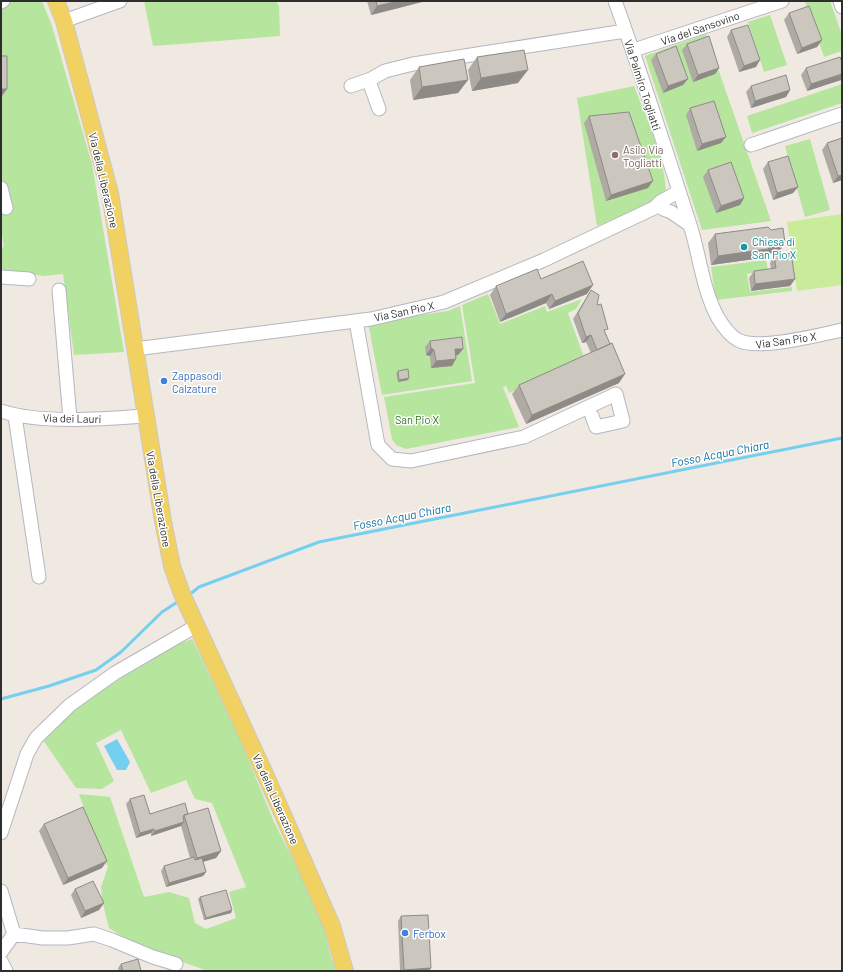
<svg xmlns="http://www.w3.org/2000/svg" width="843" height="972" viewBox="0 0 843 972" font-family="Barlow,sans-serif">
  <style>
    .green { fill: #b6e59e }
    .pitch { fill: #c9ec9a }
    .water { fill: #75cff0 }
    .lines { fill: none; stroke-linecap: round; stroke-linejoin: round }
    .stream { stroke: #75cff0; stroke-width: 3 }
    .minor-casing { stroke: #b4b7c1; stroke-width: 15 }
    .major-casing { stroke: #c9c9c9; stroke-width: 18 }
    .minor { stroke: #fff; stroke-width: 13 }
    .major { stroke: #f2d163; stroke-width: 16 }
    .wall { fill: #afaba4 }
    .shaded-wall { fill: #8e8b86 }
    .building { fill: #cbc7bf; stroke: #8e8b86 }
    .education-dot { fill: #8d6e63; stroke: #fff; stroke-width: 1.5 }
    .culture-dot { fill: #0f9aa8; stroke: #fff; stroke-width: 1.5 }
    .shop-dot { fill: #3f7fe0; stroke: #fff; stroke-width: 1.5 }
    .labels { text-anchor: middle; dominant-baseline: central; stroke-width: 3; stroke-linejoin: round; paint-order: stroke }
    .street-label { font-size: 11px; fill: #2e2e2e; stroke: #fff }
    .education-label { font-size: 11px; fill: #785e54; stroke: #fff; text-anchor: start }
    .culture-label { font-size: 11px; fill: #0d838f; stroke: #fff; text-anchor: start }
    .shop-label { font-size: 11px; fill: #366cbe; stroke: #fff; text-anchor: start }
    .park-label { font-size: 11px; fill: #2c6e1b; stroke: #fff }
    .water-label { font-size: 12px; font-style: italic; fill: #0d6fa3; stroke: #fff }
  </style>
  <rect width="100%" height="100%" fill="#efe9e1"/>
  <!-- green -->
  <path class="green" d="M1 1H42L52 26 92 164 124 352 74 355 63 274 44 276 1 270V250L4 246 1 231Z
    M144 1H276L279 6 280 36 153 46Z
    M808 1H830L842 35V51L824 57 805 2Z
    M770 15 787 65 764 72 748 22Z
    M706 34 771 221 702 230 645 56Z
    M842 84V103L752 133 747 116Z
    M634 86C646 118 666 160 666 195L652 204 597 226 577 98Z
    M810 139 830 210 805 217 785 146Z
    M766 260 768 270 747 274 750 292 792 287V291L716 300 711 267Z
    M488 294 500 324 545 306 547 312 582 299 576 309 568 313 585 360 509 393 506 386 503 387 519 427 406 449 396 445 392 439 384 397 475 383 462 305Z
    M460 306 472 381 382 395 368 323 448 311Z
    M192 639 240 739 274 822 320 913 331 957 336 971H208L138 946 109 928 102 900 101 887 108 867 93 834 79 794 110 797 144 897 169 892 189 898 195 923 206 929 236 918 229 892 246 887 212 803 195 799 186 780 151 793 121 730 96 743 114 781 102 789 76 788 43 740 77 705 176 645Z"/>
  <!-- pitch -->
  <path class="pitch" d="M842 214V285L797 291 787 222Z"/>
  <!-- water -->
  <path class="water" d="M117 739 130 762 126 770H117L104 746Z"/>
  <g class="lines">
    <!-- stream -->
    <path class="stream" d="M189 595 199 587 319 542 842 438
      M1 699 49 686 96 670 121 652 162 612 179 601"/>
    <defs>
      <path id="minor" d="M615 1C642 75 666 150 690 225 700 256 702 288 718 318 723 326 730 336 738 340 757 351 819 335 842 330
        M840 1 842 7
        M1 2 3 1
        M64 21 120 1
        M640 48 782 1
        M351 86 371 79
        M379 109 370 84 371 79 385 71 413 64 625 31
        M751 145 842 114
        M1 188 6 208
        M663 209 671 212 690 225
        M1 277 29 279
        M59 290 70 419
        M356 321 378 445 392 459 411 461 524 437 616 394 623 421 596 427 592 416
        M135 349 371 319 444 302 544 260 654 208 660 202 678 192
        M1 411C40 424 103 419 144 416
        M15 416 39 577
        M1 833 27 754 36 738 70 705 115 673 196 626
        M1 891 14 934 1 952
        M14 934 43 938H68L94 934 112 940 153 957 176 964
        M1 961 6 971"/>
      <path id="major" d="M56 1 64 21 110 193 163 521 172 566 182 594 265 774 332 926 345 971"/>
    </defs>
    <!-- minor casing -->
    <use href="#minor" class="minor-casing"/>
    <!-- major casing -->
    <use href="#major" class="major-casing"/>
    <!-- minor -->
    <use href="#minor" class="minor"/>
    <!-- major -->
    <use href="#major" class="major"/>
  </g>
  <!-- wall -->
  <path class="wall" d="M367 1H426L371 15Z
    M789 13 822 40 817 47 797 54 784 20Z
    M731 30 756 67 739 72 727 37Z
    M687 44 719 68 715 74 693 82 682 50Z
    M656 54 683 85 663 93 651 60Z
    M477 57 518 83 472 91 468 70Z
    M419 67 468 80 458 93 413 100 410 80Z
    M806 68 841 80 807 91 801 75Z
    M751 86 790 90 786 97 751 108 746 92Z
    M690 108 721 143 697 151 686 115Z
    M589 116 648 188 606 201 584 123Z
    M827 143 842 180 833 183 822 150Z
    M768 162 798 187 793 193 773 200 763 169Z
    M708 170 744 198 740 205 716 213 703 177Z
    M771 230 785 243 779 252 766 254 762 258 711 265 708 243 715 234Z
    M774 256 795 279 790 286 751 291 749 278 754 271 771 269 770 263Z
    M541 279 587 294 549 309 546 303 500 322 490 295 496 286Z
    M591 290 597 305 605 333 619 383 526 424 512 394 519 385 591 353 586 342 582 343 573 319Z
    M430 341 463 349 458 355 456 356 452 366 431 368 430 356 426 355 425 347Z
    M398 371 408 380 398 382 396 373Z
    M130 799 150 814H188L221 851 216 858 203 862 206 872 203 876 166 887 161 871 164 866 190 858 181 826 151 836V833L136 838 126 804Z
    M44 824 102 868 63 885 39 831Z
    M75 889 104 903 99 910 81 918 71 895Z
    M200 897 232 910 231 913 204 920 198 899Z
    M401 916 431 968 429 971H400L398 921Z
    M121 964 141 971H119L118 968Z"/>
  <!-- shaded-wall -->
  <path class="shaded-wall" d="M398 1H426L371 15 377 6Z
    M822 40 817 47 797 54 802 48Z
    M760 60 756 67 739 72 744 66Z
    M719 68 715 74 693 82 698 75Z
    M528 70 518 83 472 91 481 78Z
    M842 74V78L841 80 807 91 811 84Z
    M688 79 683 85 663 93 668 86Z
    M468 80 458 93 413 100 422 87Z
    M1 89H7L2 96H1Z
    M790 90 786 97 751 108 755 101Z
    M726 137 721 143 697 151 702 144Z
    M842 175V180L833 183 838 176Z
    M653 181 648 188 606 201 611 195Z
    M798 187 793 193 773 200 777 193Z
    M744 198 740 205 716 213 721 206Z
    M785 243 779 252 766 254 762 258 711 265 718 256 772 245Z
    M795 279 790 286 751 291 755 284Z
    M593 285 587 294 549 309 555 301Z
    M552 294 546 303 500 322 506 314Z
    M591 335 586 342 582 343 586 337Z
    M431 348 434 350 430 356 426 355Z
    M455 349H463L458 355 450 356Z
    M456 359 452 366 431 368 436 361Z
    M625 374 619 383 526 424 532 415Z
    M409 378 408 380 398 382 399 380Z
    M184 822 181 826 151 836 155 831Z
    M154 829 151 833 136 838 140 833Z
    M221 851 216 858 192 865 197 858Z
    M107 861 102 868 63 885 68 878Z
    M206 872 203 876 166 887 169 883Z
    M104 903 99 910 81 918 85 911Z
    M232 910 231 913 204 920 206 918Z
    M431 968 429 971H403L404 970Z"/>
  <!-- building -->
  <path class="building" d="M376 1H398L377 6Z
    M809 6 822 40 802 48 789 13Z
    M748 25 760 60 744 66 731 30Z
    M709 36 719 68 698 75 687 44Z
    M676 46 688 79 668 86 656 54Z
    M524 50 528 70 481 78 477 57Z
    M1 56H7V89H1Z
    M840 57 842 62V74L811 84 806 68Z
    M464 59 468 80 422 87 419 67Z
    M786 75 790 90 755 101 751 86Z
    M714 101 726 137 702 144 690 108Z
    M629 112 653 181 611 195 589 116Z
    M842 138V175L838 176 827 143Z
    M788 156 798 187 777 193 768 162Z
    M731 162 744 198 721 206 708 170Z
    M768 227 771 230 783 228 785 243 772 245 768 249 718 256 715 234Z
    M791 253 795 279 755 284 754 271 776 268 774 256Z
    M583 261 593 285 555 301 552 294 506 314 496 286 537 269 541 279Z
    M591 290 599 295 597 305 601 304 608 329 604 330 610 344 597 350 591 335 586 337 578 313Z
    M462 337 463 349H455L456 359 436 361 434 350 431 348 430 341Z
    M612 343 625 374 532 415 519 385Z
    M408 369 409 378 399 380 398 371Z
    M144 795 150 814 185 803 188 814 184 815 183 817 184 822 155 831 154 829 140 833 130 799Z
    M83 807 107 861 68 878 44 824Z
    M208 808 221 851 197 858 184 815Z
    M194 857 195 860 202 858 206 872 169 883 164 866Z
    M93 881 104 903 85 911 75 889Z
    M226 890 232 910 206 918 200 897Z
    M428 915 431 968 404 970 401 916Z
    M138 959 141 971H123L121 964Z"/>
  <!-- markers -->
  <circle class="education-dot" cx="615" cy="155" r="4"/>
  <circle class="culture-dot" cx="744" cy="247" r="4"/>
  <g class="shop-dot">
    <circle cx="164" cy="381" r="4"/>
    <circle cx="405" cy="933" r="4"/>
  </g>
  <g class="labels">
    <!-- street labels -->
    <g class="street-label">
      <text transform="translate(700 28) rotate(-19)">Via del Sansovino</text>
      <text transform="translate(643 85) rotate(72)">Via Palmiro Togliatti</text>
      <text transform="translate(104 180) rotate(77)">Via della Liberazione</text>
      <text transform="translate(404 311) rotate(-12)">Via San Pio X</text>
      <text transform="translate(786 340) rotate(-8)">Via San Pio X</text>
      <text transform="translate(72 418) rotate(1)">Via dei Lauri</text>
      <text transform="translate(159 499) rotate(80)">Via della Liberazione</text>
      <text transform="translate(276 799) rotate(66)">Via della Liberazione</text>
    </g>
    <!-- education labels -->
    <g class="education-label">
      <text x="623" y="149">Asilo Via<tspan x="623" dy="13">Togliatti</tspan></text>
    </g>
    <!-- culture labels -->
    <g class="culture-label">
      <text x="752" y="241">Chiesa di<tspan x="752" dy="13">San Pio X</tspan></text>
    </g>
    <!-- shop labels -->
    <g class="shop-label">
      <text x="172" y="375">Zappasodi<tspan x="172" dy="13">Calzature</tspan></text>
      <text x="413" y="933">Ferbox</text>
    </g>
    <!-- park labels -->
    <g class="park-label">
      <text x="417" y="419">San Pio X</text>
    </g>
    <!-- water labels -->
    <g class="water-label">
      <text transform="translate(720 453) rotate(-11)">Fosso Acqua Chiara</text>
      <text transform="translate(402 516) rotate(-11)">Fosso Acqua Chiara</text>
    </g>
  </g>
  <!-- border -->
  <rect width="843" height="972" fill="none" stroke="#2e2e2e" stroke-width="4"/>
</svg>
